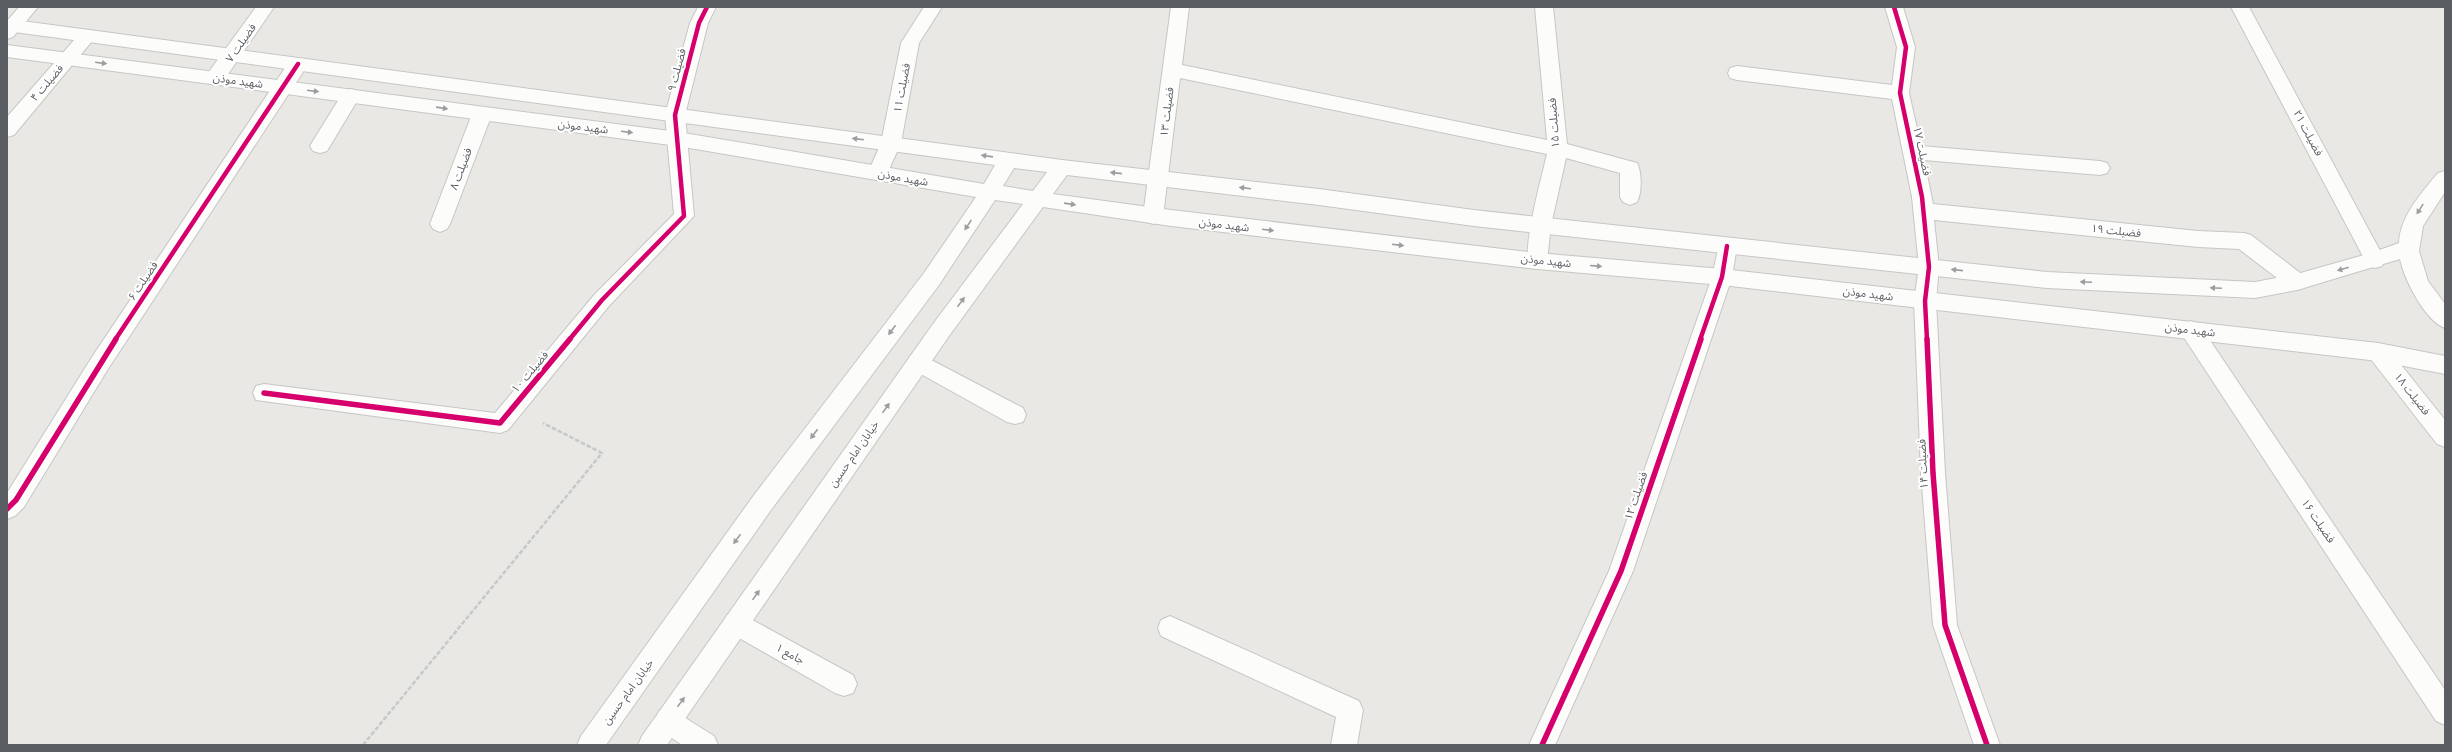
<svg xmlns="http://www.w3.org/2000/svg" width="2452" height="752" viewBox="0 0 2452 752" font-family="'Nunito Sans','Noto Sans Arabic',sans-serif">
  <style>
    .lines { fill: none; stroke-linecap: round; stroke-linejoin: round }
    .minor-casing { stroke: #c6c6c6; stroke-width: 2 }
    .secondary-casing { stroke: #c6c6c5; stroke-width: 2 }
    .path { stroke: #c5c9c7; stroke-width: 2.5; stroke-dasharray: 4.5 2; stroke-linecap: butt }
    .minor { fill: #fcfcfb; fill-rule: evenodd }
    .secondary { fill: #fcfcfb; fill-rule: evenodd }
    .cycleway-far1-casing { stroke: #fff; stroke-width: 6 }
    .cycleway-casing { stroke: #fff; stroke-width: 8 }
    .cycleway-far1 { stroke: #d6006c; stroke-width: 4.5 }
    .cycleway { stroke: #d6006c; stroke-width: 5.5 }
    .oneway { fill: #9b9d9f }
    .labels { text-anchor: middle; dominant-baseline: central; stroke-width: 4; stroke-linejoin: round; paint-order: stroke }
    .street-label { font-size: 11px; fill: #5a5d61; stroke: #fff }
  </style>
  <rect width="100%" height="100%" fill="#e9e8e4"/>
  <g class="lines">
    <defs>
      <path id="minor" d="M19 7H38L13 37 7 39V21Z
        M256 7H274L222 83 215 85 208 83 206 78 208 73Z
        M698 7H716L708 23 685 115 694 216 609 306 508 430 500 433 256 400 253 393 256 386 264 384 495 413 595 294 674 214 665 115 690 23Z
        M924 7H942L919 43 901 143 885 178 878 180 871 178 868 173 881 143 901 43Z
        M1171 7H1189L1182 65 1547 140 1535 7H1553L1567 144 1637 163C1642 172 1642 193 1637 202L1630 205 1623 202 1620 197V173L1566 158 1551 225 1547 261 1544 267 1537 269 1530 267C1521 250 1542 176 1547 154L1180 78 1163 216 1160 221 1153 224 1146 221 1143 216Z
        M1885 7H1903L1915 47 1909 93 1921 146 2100 161 2107 163 2110 168 2107 173 2100 175 1924 160 1933 204 2198 231 2244 233 2251 235 2304 276 2307 282 2304 288 2297 290 2290 288 2239 249 2198 247 1934 220 1939 267 1936 301 1945 473 1957 625 2000 745H1974L1933 625 1921 473 1914 301 1919 267 1912 197 1892 99 1737 80 1730 78 1728 73 1730 68 1737 66 1892 85 1897 47Z
        M2231 7H2249L2385 260 2382 266 2375 268 2368 266Z
        M87 30 93 32 96 36 93 40 14 135 7 137V117L81 32Z
        M298 58 305 59 307 64 305 69 108 369 24 507 15 516 7 519V493L92 357 291 59Z
        M351 89 358 91 360 96 327 151 320 153 313 151 310 146 313 141 344 91Z
        M482 107 489 109 492 114 450 224 447 229 440 232 433 229 430 224 472 114 475 109Z
        M1727 238 1734 240 1737 246 1732 277 1633 571 1555 745H1529L1609 571 1712 277 1720 240Z
        M2191 321 2199 324 2445 690V725L2436 721 2183 336 2180 330 2183 324Z
        M2378 343 2386 346 2445 420V447L2437 444 2370 358 2367 352 2370 346Z
        M918 353 1023 408 1026 415 1023 422 1015 424 1007 422 910 368 907 362 910 356Z
        M736 611 853 675 857 684 853 693 844 696 835 693 727 631 724 623 727 615Z
        M1170 616 1359 701 1363 710 1357 745H1331L1336 717 1161 636 1158 628 1161 620Z
        M668 707 714 736 718 745H682L659 729 655 720 659 711Z"/>
      <path id="secondary" d="M7 19 1062 160 1319 189 1474 210 2047 272 2255 282 2297 274 2371 253 2399 243C2400 216 2422 192 2438 173L2445 171V192L2423 226 2419 251 2428 281 2445 304V328C2425 321 2404 279 2400 259L2297 290 2255 298 2047 288 1474 226 1319 205 1067 175 1053 194 1171 210 1537 253 1722 269 2378 343 2445 356V374L2378 361 1722 285 1537 269 1171 226 1043 207 949 336 667 745H638L642 736 933 324 1023 204 995 200 939 285 771 510 606 745H577L581 736 754 495 924 273 976 197 678 146 7 57V45L678 132 984 184 995 165 7 31ZM1014 168 1047 172 1033 191 1003 186Z"/>
    </defs>
    <!-- minor casing -->
    <use href="#minor" class="minor-casing"/>
    <!-- secondary casing -->
    <use href="#secondary" class="secondary-casing"/>
    <!-- path -->
    <path class="path" d="M363 745 602 453 543 423"/>
    <!-- minor -->
    <use href="#minor" class="minor"/>
    <!-- secondary -->
    <use href="#secondary" class="secondary"/>
    <defs>
      <path id="cycleway-far1" d="M1894 7 1906 47 1900 93 1922 197 1929 267 1925 301 1927 340
        M115 340 298 64
        M569 340 602 300 684 216 675 115 699 23 707 7
        M1700 340 1722 277 1727 246"/>
      <path id="cycleway" d="M1927 339 1933 473 1945 625 1987 745
        M264 393 500 423 570 339
        M7 509 16 500 116 339
        M1542 745 1621 571 1701 339"/>
    </defs>
    <!-- cycleway-far1 casing -->
    <use href="#cycleway-far1" class="cycleway-far1-casing"/>
    <!-- cycleway casing -->
    <use href="#cycleway" class="cycleway-casing"/>
    <!-- cycleway-far1 -->
    <use href="#cycleway-far1" class="cycleway-far1"/>
    <!-- cycleway -->
    <use href="#cycleway" class="cycleway"/>
  </g>
  <!-- one-way arrows -->
  <defs><path id="oneway-solid" d="M-6-.8H1V-3.2L6.5 0L1 3.2V.8H-6Z"/></defs>
  <g class="oneway">
    <use href="#oneway-solid" transform="translate(101 63) rotate(7)"/>
    <use href="#oneway-solid" transform="translate(313 91) rotate(7)"/>
    <use href="#oneway-solid" transform="translate(442 108) rotate(8)"/>
    <use href="#oneway-solid" transform="translate(627 132) rotate(7)"/>
    <use href="#oneway-solid" transform="translate(858 139) rotate(-173)"/>
    <use href="#oneway-solid" transform="translate(987 156) rotate(-172)"/>
    <use href="#oneway-solid" transform="translate(1116 173) rotate(-174)"/>
    <use href="#oneway-solid" transform="translate(1245 188) rotate(-173)"/>
    <use href="#oneway-solid" transform="translate(1070 204) rotate(8)"/>
    <use href="#oneway-solid" transform="translate(2420 209) rotate(122)"/>
    <use href="#oneway-solid" transform="translate(968 225) rotate(124)"/>
    <use href="#oneway-solid" transform="translate(1268 230) rotate(7)"/>
    <use href="#oneway-solid" transform="translate(1398 245) rotate(7)"/>
    <use href="#oneway-solid" transform="translate(1596 266) rotate(5)"/>
    <use href="#oneway-solid" transform="translate(2343 269) rotate(164)"/>
    <use href="#oneway-solid" transform="translate(1957 270) rotate(-174)"/>
    <use href="#oneway-solid" transform="translate(2086 282) rotate(-177)"/>
    <use href="#oneway-solid" transform="translate(2216 288) rotate(-177)"/>
    <use href="#oneway-solid" transform="translate(961 302) rotate(-54)"/>
    <use href="#oneway-solid" transform="translate(892 330) rotate(127)"/>
    <use href="#oneway-solid" transform="translate(886 408) rotate(-55)"/>
    <use href="#oneway-solid" transform="translate(814 434) rotate(127)"/>
    <use href="#oneway-solid" transform="translate(737 539) rotate(126)"/>
    <use href="#oneway-solid" transform="translate(756 595) rotate(-55)"/>
    <use href="#oneway-solid" transform="translate(681 702) rotate(-54)"/>
  </g>
  <g class="labels">
    <!-- street labels -->
    <g class="street-label">
      <text transform="translate(241 43) rotate(-55)">فضیلت ۷</text>
      <text transform="translate(677 70) rotate(-75)">فضیلت ۹</text>
      <text transform="translate(238 81) rotate(8)">شهید موذن</text>
      <text transform="translate(47 83) rotate(-50)">فضیلت ۴</text>
      <text transform="translate(902 88) rotate(-79)">فضیلت ۱۱</text>
      <text transform="translate(1167 112) rotate(-83)">فضیلت ۱۳</text>
      <text transform="translate(1554 123) rotate(-94)">فضیلت ۱۵</text>
      <text transform="translate(583 127) rotate(7)">شهید موذن</text>
      <text transform="translate(2308 133) rotate(62)">فضیلت ۲۱</text>
      <text transform="translate(1922 151) rotate(78)">فضیلت ۱۷</text>
      <text transform="translate(461 169) rotate(-69)">فضیلت ۸</text>
      <text transform="translate(903 178) rotate(10)">شهید موذن</text>
      <text transform="translate(1224 225) rotate(7)">شهید موذن</text>
      <text transform="translate(2116 231) rotate(6)">فضیلت ۱۹</text>
      <text transform="translate(1546 261) rotate(6)">شهید موذن</text>
      <text transform="translate(143 281) rotate(-56)">فضیلت ۶</text>
      <text transform="translate(1868 294) rotate(7)">شهید موذن</text>
      <text transform="translate(2190 330) rotate(7)">شهید موذن</text>
      <text transform="translate(530 372) rotate(-50)">فضیلت ۱۰</text>
      <text transform="translate(2412 394) rotate(52)">فضیلت ۱۸</text>
      <text transform="translate(854 454) rotate(-55)">خیابان امام حسین</text>
      <text transform="translate(1923 464) rotate(-93)">فضیلت ۱۴</text>
      <text transform="translate(1636 496) rotate(-71)">فضیلت ۱۲</text>
      <text transform="translate(2318 521) rotate(56)">فضیلت ۱۶</text>
      <text transform="translate(790 654) rotate(29)">جامع ۱</text>
      <text transform="translate(628 692) rotate(-54)">خیابان امام حسین</text>
    </g>
  </g>
  <!-- border -->
  <rect width="2452" height="752" fill="none" stroke="#5a5d61" stroke-width="16"/>
</svg>
